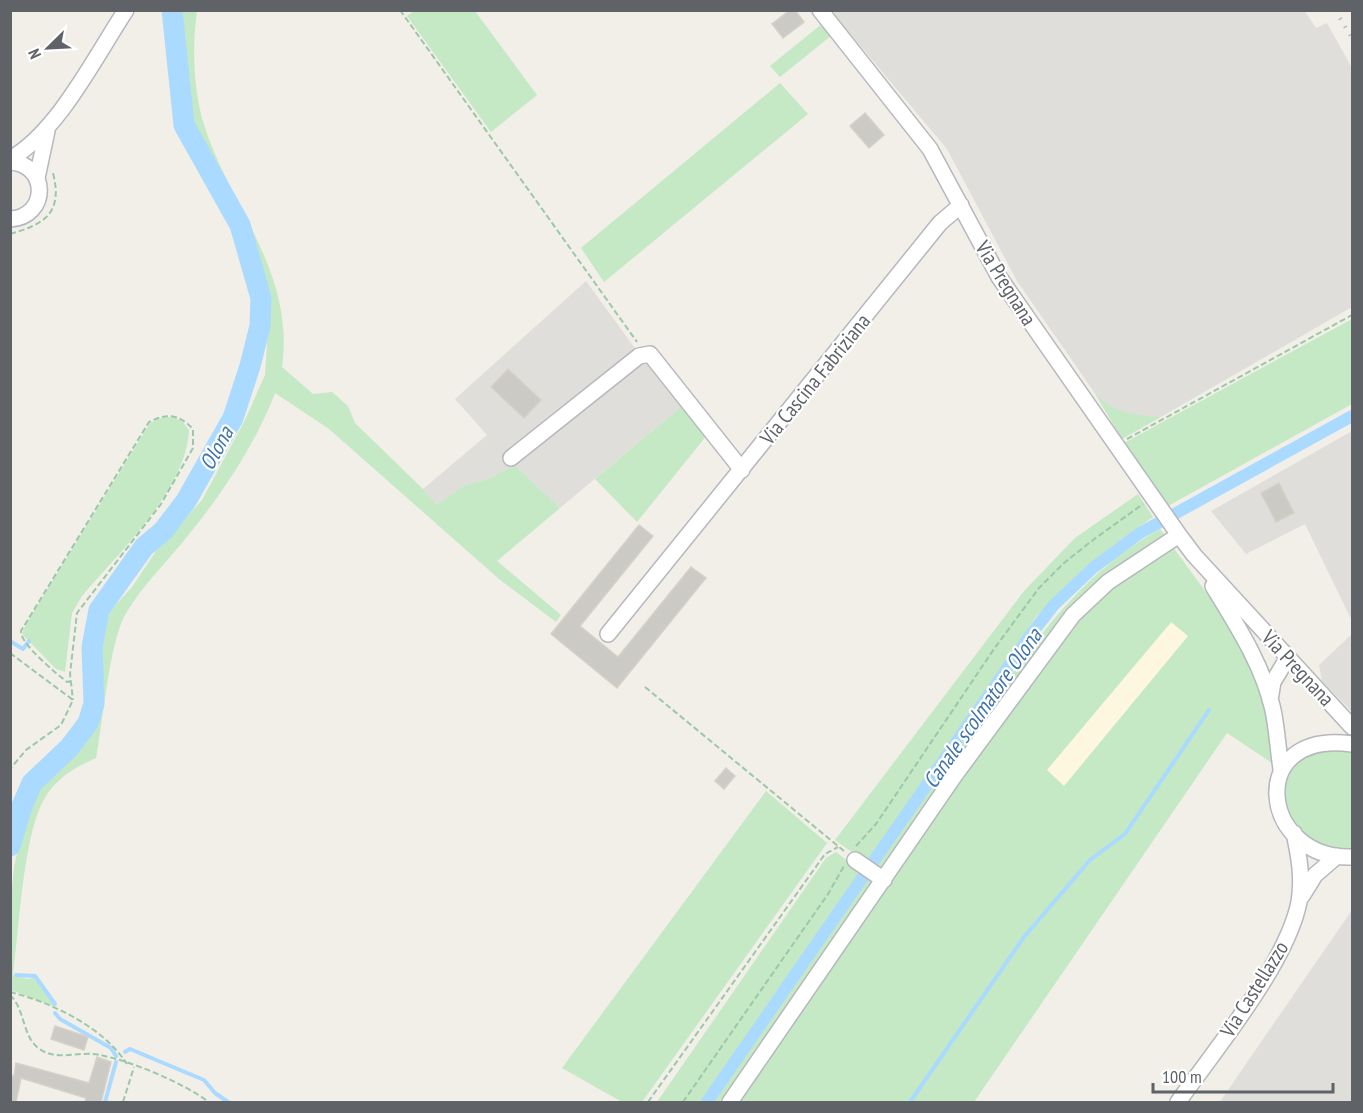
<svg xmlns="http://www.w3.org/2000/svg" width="1363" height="1113" viewBox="0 0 1363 1113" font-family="'PT Sans Narrow',sans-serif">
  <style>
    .commercial { fill: #fef7e0 }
    .industrial { fill: #e0deda }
    .green { fill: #c5e8c5; fill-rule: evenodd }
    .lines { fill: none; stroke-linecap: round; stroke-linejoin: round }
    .stream { stroke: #aadaff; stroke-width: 4 }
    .canal { stroke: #aadaff; stroke-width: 12 }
    .river { stroke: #aadaff; stroke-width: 21 }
    .building { fill: #cccac5; stroke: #d6d1c6; stroke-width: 1.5 }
    .minor-casing { stroke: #b5b8bc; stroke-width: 18 }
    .path { stroke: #9cc7a9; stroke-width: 2; stroke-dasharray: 6 3; stroke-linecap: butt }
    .minor { stroke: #fff; stroke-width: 15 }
    .rail { stroke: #b6b7b8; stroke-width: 4; stroke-dasharray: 1.5 8; stroke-linecap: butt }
    .labels { text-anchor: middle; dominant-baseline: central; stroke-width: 4.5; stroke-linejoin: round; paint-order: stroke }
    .street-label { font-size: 21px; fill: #5f6368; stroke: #fff }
    .water-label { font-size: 22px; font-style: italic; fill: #4174aa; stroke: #fff }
  </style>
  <rect width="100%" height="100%" fill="#f1efe8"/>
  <!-- commercial -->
  <path class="commercial" d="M1172 622 1189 636 1064 787 1046 770Z"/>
  <!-- industrial -->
  <path class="industrial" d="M1304 10 1316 28 1327 23 1352 68V307L1161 417 1130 415 1104 404 1094 392 1017 281 947 149 831 11Z
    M586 281 634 347 652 363 683 405 560 508 515 465 488 479 465 485 436 505 423 489 487 435 455 399Z
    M1352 431V621L1305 524 1246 554 1211 511Z
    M1352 634V712L1322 681 1319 665Z
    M1352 910V1102H1220L1239 1074Z"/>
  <!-- green -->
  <path class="green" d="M181 10 197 11C192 48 193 91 205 128 232 209 295 274 282 367L313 394 332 392 348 406 355 423 423 489 436 505 465 485 488 479 515 465 560 508 497 561 561 615 556 622 499 579 329 429 275 393C256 443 224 491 190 533 169 560 142 585 125 615 109 644 103 722 96 758 73 768 55 779 43 801 23 839 19 930 13 975L27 979 34 978 55 1007 11 990V901L14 867 26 811 46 777 80 749 96 726 104 685 99 674 102 641 110 611 132 587 156 551 202 500 245 420 265 375 270 299 244 221 192 122Z
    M414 11H475L537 95 491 132 407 16Z
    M823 23 832 35 780 77 770 66Z
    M780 83 808 114 604 282 581 248Z
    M1352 319V404L1168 506 1124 443Z
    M1094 392C1112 413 1134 415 1161 417L1122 439Z
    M683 405 707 435 637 522 595 479Z
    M173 417 182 421 189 430C186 490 120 551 82 596L72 613 65 672 56 669 22 634 26 624 150 423 161 418Z
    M1138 494 1153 517C1110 547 1072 578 1036 617L867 863 835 840 1024 591 1075 538Z
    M1160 529 1167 538 1098 584 883 876 875 869C909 818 945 769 980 719 1031 646 1080 573 1160 529Z
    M1173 547C1212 601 1259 658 1270 726 1272 738 1271 751 1272 763L1227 733 974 1102H738L955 787 1073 624 1112 587ZM1171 622 1188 636 1064 786 1047 770Z
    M1344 751 1352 753V849C1317 851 1272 820 1287 780 1292 769 1300 758 1312 753 1320 749 1335 751 1344 751Z
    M766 791 827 843 642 1102H622L562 1068Z
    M836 852 861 871 701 1102H657L826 858Z
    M867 877 877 884 724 1102H714Z"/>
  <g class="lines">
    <!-- stream -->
    <path class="stream" d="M10 641 23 649 29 641
      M16 975 35 976 55 1004
      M55 1013 60 1019 111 1048 116 1056
      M125 1052 130 1049 204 1080 215 1093 228 1102
      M105 1102 116 1062
      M910 1102 1024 937 1090 860 1125 834 1209 710"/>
    <!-- canal -->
    <path class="canal" d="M707 1102 1029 637 1053 606 1093 568 1140 533 1352 416"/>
    <!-- river -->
    <path class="river" d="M10 846 22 806 32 783 69 748 88 723 94 704 92 647 99 610 144 547 163 531 186 501 233 418 250 366 260 326 261 298 240 225 184 125 172 10"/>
  </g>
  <!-- building -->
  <path class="building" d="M790 10H795L804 22 783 38 772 24Z
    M865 113 884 135 869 148 850 126Z
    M508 369 541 400 524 418 491 387Z
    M1279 483 1294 513 1276 522 1261 493Z
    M639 525 653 536 580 626 618 657 691 567 706 578 617 688 551 634Z
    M726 768 735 776 724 789 715 781Z
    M55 1026 88 1037 84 1050 51 1039Z
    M97 1057 111 1062 101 1102H85L86 1098 21 1078 16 1102H10V1075L14 1076 16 1063 89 1083Z"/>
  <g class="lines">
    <defs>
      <path id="minor" d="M820 10 930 149 999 277 1179 535 1194 555 1352 727
        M10 159C58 132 95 57 126 10
        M10 162C49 164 49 217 10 219
        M37 178 47 131
        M511 458 639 356 650 354 742 470
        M1213 586C1236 624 1263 665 1273 710 1277 729 1278 749 1281 769
        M608 634 940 223 961 205
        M1270 700 1273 682 1288 657
        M1352 744C1244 729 1260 860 1352 857
        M855 860 884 880
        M1302 896 1315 875 1337 856
        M730 1102 955 775 1073 615 1108 582 1179 535
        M1178 1102C1215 1050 1287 963 1299 902 1303 878 1299 856 1294 833"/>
    </defs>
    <!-- minor casing -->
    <use href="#minor" class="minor-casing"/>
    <!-- path -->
    <path class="path" d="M400 10 637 342
      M10 234C45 224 63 213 53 173
      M1127 439 1352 315
      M10 653 73 700 61 725 26 750 10 769
      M71 681 67 682C56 673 20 644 21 631L149 422C167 413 179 414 193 429V448L161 504 77 613 70 674 73 700
      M645 687 844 851
      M856 846 876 824 994 649 1039 588 1064 563 1093 540 1143 504
      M10 992C53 1003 103 1027 127 1064
      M10 995C25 1009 22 1034 37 1047 55 1063 80 1050 100 1055 134 1062 181 1082 209 1102
      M123 1102 134 1067
      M648 1102 825 854 838 847
      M683 1102 828 894 844 866"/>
    <!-- minor -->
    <use href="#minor" class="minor"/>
    <!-- rail -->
    <path class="rail" d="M1335 10 1352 38"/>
  </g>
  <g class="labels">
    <!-- street labels -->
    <g class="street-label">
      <text transform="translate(1006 283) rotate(58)">Via Pregnana</text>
      <text transform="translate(815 379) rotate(-51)">Via Cascina Fabriziana</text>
      <text transform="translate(1298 668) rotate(47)">Via Pregnana</text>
      <text transform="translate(1254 989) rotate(-58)">Via Castellazzo</text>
    </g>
    <!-- water labels -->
    <g class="water-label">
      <text transform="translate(216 448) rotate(-61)">Olona</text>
      <text transform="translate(982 708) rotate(-55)">Canale scolmatore Olona</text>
    </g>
  </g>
  <!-- border -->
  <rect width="1363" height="1113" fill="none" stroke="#5f6368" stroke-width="24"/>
  <!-- north arrow -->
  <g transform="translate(48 48) rotate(246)" stroke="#ffffff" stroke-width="4.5" paint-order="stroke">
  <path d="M0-4.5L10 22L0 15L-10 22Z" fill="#5f6368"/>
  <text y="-9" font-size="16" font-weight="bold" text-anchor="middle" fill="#5f6368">N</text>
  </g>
  <!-- scale -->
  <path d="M1153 1083v9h180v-9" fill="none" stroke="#5f6368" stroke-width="3"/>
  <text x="1162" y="1083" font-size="18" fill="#5f6368" stroke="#ffffff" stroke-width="4.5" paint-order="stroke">100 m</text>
</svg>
